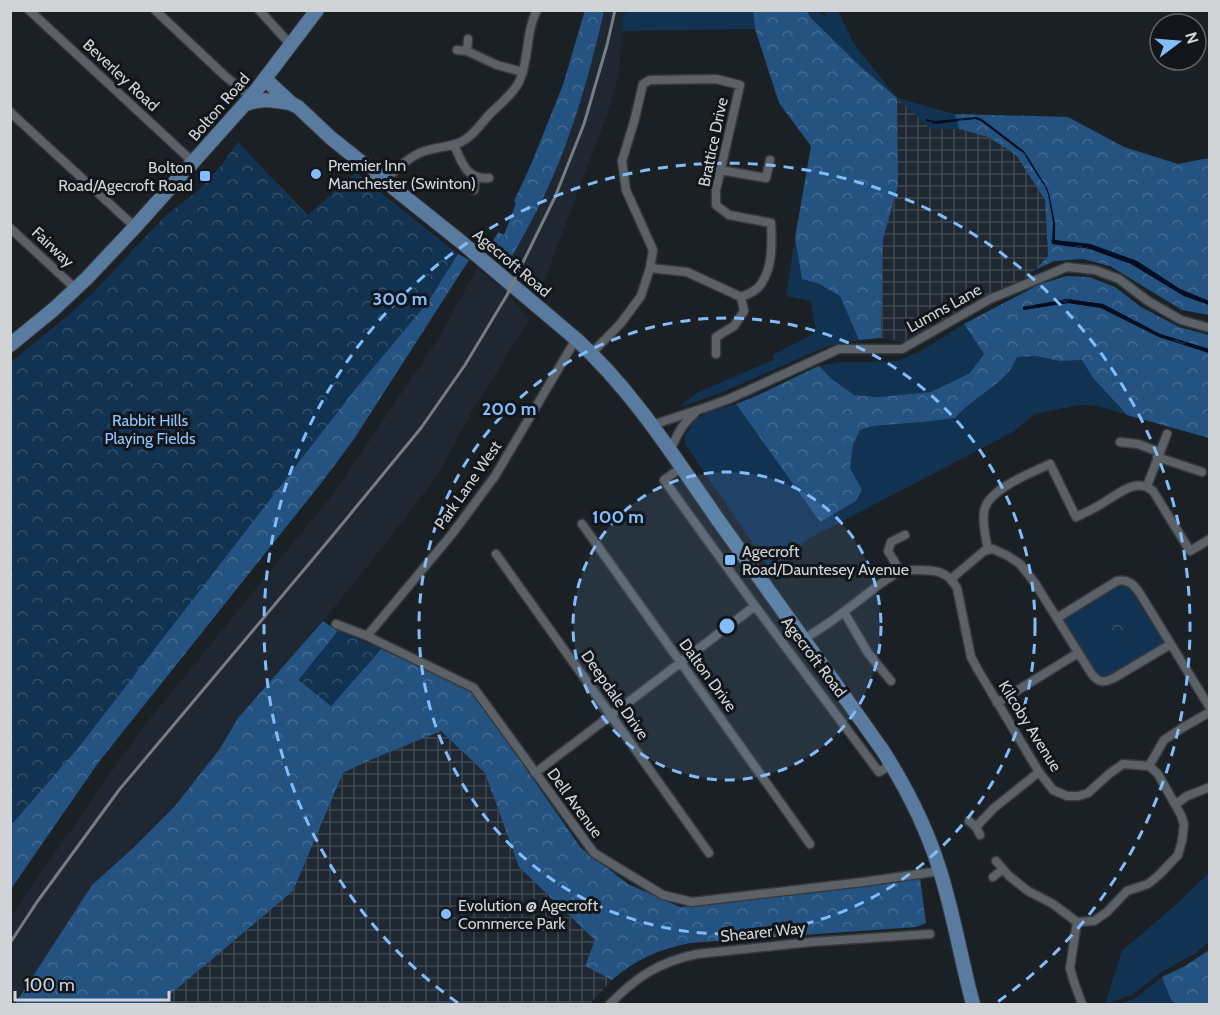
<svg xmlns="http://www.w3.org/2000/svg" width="1220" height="1015" viewBox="0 0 1220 1015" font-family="Cabin,sans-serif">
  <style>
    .built { fill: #1f2832 }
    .industrial { fill: url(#industrial-grid) }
    .grass { fill: #123252 }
    .forest { fill: url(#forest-crowns) }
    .park { fill: url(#park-crowns) }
    .water { fill: url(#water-ripples) }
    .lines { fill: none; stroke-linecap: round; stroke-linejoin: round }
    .minor-casing { stroke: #363a3e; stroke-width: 11 }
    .primary-casing { stroke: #363a3e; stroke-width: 16 }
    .minor { stroke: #5b6167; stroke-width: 8 }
    .primary { stroke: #597b9f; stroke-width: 14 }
    .rail { stroke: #777c80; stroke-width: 3 }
    .ring { fill: none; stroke: #82bcfa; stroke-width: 3; stroke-dasharray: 10 8 }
    .poi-dot { fill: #82bcfa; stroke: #12161b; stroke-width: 2 }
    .labels { text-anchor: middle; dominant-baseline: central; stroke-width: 6; stroke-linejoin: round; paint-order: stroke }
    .street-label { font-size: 16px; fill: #d0d4d7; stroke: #12161b }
    .poi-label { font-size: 16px; fill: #d0d4d7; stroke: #12161b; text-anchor: start }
    .park-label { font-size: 16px; fill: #8fc4fd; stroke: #12161b }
    .centre { fill: #82bcfa; stroke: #12161b; stroke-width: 3 }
    .ring-label { font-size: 18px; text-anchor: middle; font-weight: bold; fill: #82bcfa; stroke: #12161b; stroke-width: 6; stroke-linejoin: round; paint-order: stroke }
  </style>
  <defs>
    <pattern id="industrial-grid" width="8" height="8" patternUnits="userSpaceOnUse" patternTransform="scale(1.5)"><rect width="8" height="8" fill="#1f2832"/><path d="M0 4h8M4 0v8" fill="none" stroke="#3e464f"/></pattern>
    <pattern id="forest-crowns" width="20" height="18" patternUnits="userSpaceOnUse" patternTransform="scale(1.5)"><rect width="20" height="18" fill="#245381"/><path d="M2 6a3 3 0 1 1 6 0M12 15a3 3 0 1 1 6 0" fill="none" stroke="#436b92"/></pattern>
    <pattern id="park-crowns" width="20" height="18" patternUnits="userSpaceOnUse" patternTransform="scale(1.5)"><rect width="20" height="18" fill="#123252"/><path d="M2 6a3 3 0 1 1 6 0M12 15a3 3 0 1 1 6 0" fill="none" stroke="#334f6a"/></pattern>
    <pattern id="water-ripples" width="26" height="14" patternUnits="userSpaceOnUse" patternTransform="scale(1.5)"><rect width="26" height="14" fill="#000d23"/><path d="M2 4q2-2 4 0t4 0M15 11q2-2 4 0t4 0" fill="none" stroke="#242f42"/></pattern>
  </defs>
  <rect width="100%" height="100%" fill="#1b2025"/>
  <!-- built -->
  <path class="built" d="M585 11H627L623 18 619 73 608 112 539 295 520 279 510 297 530 319 476 404 438 474 385 544 323 621 238 718 219 750 175 806 132 849 92 885 15 1004H11V916L140 731 338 488 440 336 477 268 500 287 510 271 488 250 498 232 504 235 516 203 514 201 530 167 563 85Z"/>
  <!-- industrial -->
  <path class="industrial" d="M897 98 931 129H959L988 137 1016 155 1045 200 1048 256 1029 276 905 342 881 338 883 239 898 186Z
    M441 731 485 773 519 867 595 940 585 966 612 980 590 1004H159L293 891 343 773 368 761Z"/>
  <!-- grass -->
  <path class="grass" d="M627 10 753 11 755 29 622 31 623 18Z
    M807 11H816L825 16 826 14 821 11H838L854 44 897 98 955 114 959 129H931L860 66 810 17Z
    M795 238 802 279 819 284 840 296 859 340 828 346 718 394 679 407 697 393 773 360V355L816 332 811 301 786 296Z
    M964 324 984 354 970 373 931 392 878 397 854 395 832 379 819 366 840 362H868L897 361 921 351Z
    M1035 356 1060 361 1082 360 1093 378 1127 415 1098 406 1079 405 1035 414 1013 432 810 538 772 571 685 444V435L691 426V422L711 411 736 404 820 522 856 479 850 468 853 445 860 430 873 426 923 422 955 418 963 408 997 383 1017 357Z
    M1119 583 1131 586 1168 643 1124 670 1100 679 1060 618Z
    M1209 873V942L1196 953 1160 973 1132 995 1105 1004 1122 951 1179 902Z
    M1162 977 1171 1000 1176 1004H1119L1134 999Z"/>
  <!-- forest -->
  <path class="forest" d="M585 10 604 11C589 76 571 142 541 202 530 224 518 246 506 267L488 250 498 232 504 235 516 203 514 201 530 167 563 85Z
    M753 11H807L810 17 860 66 897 98 898 186 883 239 881 338 859 340 840 296 819 284 802 279 795 238 811 146 779 103 755 29Z
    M955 114 1068 117 1124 147 1178 164 1209 158V301L1180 289 1137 261 1090 244 1051 240 1052 244 1090 249 1131 264 1184 296 1209 305V315L1182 310 1110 266 1083 259 1054 261 1035 270 1048 256 1045 200 1016 155 988 137 959 129Z
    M265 171 308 216 356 173 453 251 469 260 354 439 322 482 98 763 11 889V718L336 250Z
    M1067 276 1089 277 1115 287 1141 307 1179 327 1209 335V349L1160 334 1103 304 1067 299 1023 307 1024 310 1068 303 1101 308 1159 337 1209 353V438L1127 415 1093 378 1082 360 1060 361 1035 356 1017 357C1015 361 1013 366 1010 370 995 389 971 399 955 418L923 422 873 426 860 430 853 445 850 468 862 490 856 501 820 522 736 404C764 394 791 378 819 366L832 379 854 395 878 397 931 392 970 373 984 354 964 324 1040 284Z
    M323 621 338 631 299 680 331 706 381 649 471 690 581 848 628 884 680 907 920 878 926 923 916 927 690 943C660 949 634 960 612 980L585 966 595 940 519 867 485 773 441 731 368 761 343 773 293 891 159 1004H15L92 885 132 849 175 806 219 750 238 718Z
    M1209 950V1004H1176L1171 1000 1162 977 1185 966Z"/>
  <!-- park -->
  <path class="park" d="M238 142 307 216 356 173 453 251 458 254 428 302 353 392 79 747 13 823 10 820 11 362 71 313 94 292 164 217 199 190 220 167Z
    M1103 630a15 15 0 1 1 30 0a15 15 0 1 1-30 0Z
    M338 631 381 649 331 706 299 679Z"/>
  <!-- water -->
  <path class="water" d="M976 117 982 119 1024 151 1046 186 1049 193 1055 223V240L1090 244 1137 261 1180 289 1209 301V305L1184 296 1131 264 1090 249 1052 244 1053 223 1048 194 1045 187 1024 154 981 121 975 119 936 124 926 122V119L935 121Z
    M1067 299 1103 304 1160 334 1209 349V353L1159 337 1101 308 1068 303 1023 310V307Z"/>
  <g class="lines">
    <defs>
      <path id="minor" d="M29 10 193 162
        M155 10 225 76 251 97
        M259 10 291 45
        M457 50 467 51 497 65 523 72
        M467 51 468 39
        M10 112 135 227
        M454 145C462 162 466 180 489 178
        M720 170 766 178 770 160
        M384 181C396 170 409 156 425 151 437 147 450 147 461 142 473 136 479 126 488 116 498 105 512 96 519 82 530 58 525 33 537 10
        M474 190 476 177
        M10 228 76 289
        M650 268 687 272 741 297 744 311 734 326 716 337V354
        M592 353 621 323 641 296 650 268 653 250 626 190 622 161 634 122 643 84 650 80 716 79 740 85 716 190V205L729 215 771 223C772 243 773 267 761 284 757 291 748 294 741 297
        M652 425 704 408 729 399 839 349H902L990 299 1067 267 1095 270 1119 279 1148 301 1181 320 1210 328
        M1120 442 1138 444 1159 452
        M670 452C676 436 682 424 695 413
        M1157 457 1202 472
        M681 468 664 480 755 606 879 772 892 764
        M1147 486 1167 434
        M582 524 810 844
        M988 550C986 538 982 524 984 512 986 490 1031 473 1050 464L1076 517C1087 512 1097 507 1106 501 1120 493 1137 477 1153 491L1190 551 1210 539
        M496 554 709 853
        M900 571 888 551 891 542 905 535
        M951 579 984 551 993 549 1008 556 1020 564 1035 583 1091 673C1098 683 1104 683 1114 678L1171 644
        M844 612 868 653 891 681
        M1057 618 1117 581C1128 579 1133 584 1139 592L1210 708
        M336 624 367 636 474 688 594 853 663 895 692 902 863 882 940 871
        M367 636 452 534 495 476 576 339
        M804 639C818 630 833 621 846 610 863 598 880 582 899 572 905 569 911 570 917 570 935 570 948 571 957 588L971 657 978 670 1039 772 1053 790 1067 796H1078L1088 793 1109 774 1123 764 1149 766 1158 774 1181 815 1184 824 1182 841 1178 855 1159 875 1148 884 1127 891 1107 912 1094 921 1077 922 1070 968 1073 979 1082 1004
        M997 703 1078 653
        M1149 766 1164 740 1182 728 1210 712
        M535 773 755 606
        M1176 804 1187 796 1210 787
        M969 821 976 827 980 835
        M976 827 994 808 1039 772
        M996 861 1009 876 1028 891 1053 904 1077 922
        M993 877 1003 869
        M610 1004C636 977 659 962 697 954L811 942 930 934"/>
      <path id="primary" d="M265 79 292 104 298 107 331 138 460 241 576 339C632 390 673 455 716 517 772 596 828 673 883 751 907 789 927 828 940 871 954 915 961 960 973 1004
        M244 105C259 98 273 100 289 103
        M10 345 54 309 87 278 135 227 251 97 317 10"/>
    </defs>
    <!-- minor casing -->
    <use href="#minor" class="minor-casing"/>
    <!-- primary casing -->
    <use href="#primary" class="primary-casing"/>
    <!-- minor -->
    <use href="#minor" class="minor"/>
    <!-- primary -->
    <use href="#primary" class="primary"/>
    <!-- rail -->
    <path class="rail" d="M10 943 37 902 119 790 329 540 421 428 465 365 507 295 555 197 584 124 607 45 615 10"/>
  </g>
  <!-- distance rings -->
  <circle cx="727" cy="626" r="154" fill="#82bcfa" fill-opacity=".12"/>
  <g class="ring">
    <circle cx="727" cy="626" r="154"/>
    <circle cx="727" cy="626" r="308"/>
    <path d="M458 1003A463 463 0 1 1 996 1003"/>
  </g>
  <!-- markers -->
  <g class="poi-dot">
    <circle cx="316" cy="174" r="6"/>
    <rect x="199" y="170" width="12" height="12" rx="3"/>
    <rect x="724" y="554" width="12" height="12" rx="3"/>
    <circle cx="446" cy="914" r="6"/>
  </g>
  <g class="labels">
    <!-- street labels -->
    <g class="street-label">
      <text transform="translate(121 75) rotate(43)">Beverley Road</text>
      <text transform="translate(219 107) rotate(-49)">Bolton Road</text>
      <text transform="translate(713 142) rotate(-78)">Brattice Drive</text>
      <text transform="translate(53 247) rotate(43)">Fairway</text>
      <text transform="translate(512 263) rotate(40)">Agecroft Road</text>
      <text transform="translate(944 308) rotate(-29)">Lumns Lane</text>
      <text transform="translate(468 485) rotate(-55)">Park Lane West</text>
      <text transform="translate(814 657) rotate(53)">Agecroft Road</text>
      <text transform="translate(708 675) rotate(54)">Dalton Drive</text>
      <text transform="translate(615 695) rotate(55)">Deepdale Drive</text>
      <text transform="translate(1030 726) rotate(58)">Kilcoby Avenue</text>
      <text transform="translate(575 803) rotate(54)">Dell Avenue</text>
      <text transform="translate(763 932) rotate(-6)">Shearer Way</text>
    </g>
    <!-- poi labels -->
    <g class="poi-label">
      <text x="328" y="165">Premier Inn<tspan x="328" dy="18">Manchester (Swinton)</tspan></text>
      <text x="193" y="167" text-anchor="end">Bolton<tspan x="193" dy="18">Road/Agecroft Road</tspan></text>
      <text x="742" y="551">Agecroft<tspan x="742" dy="18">Road/Dauntesey Avenue</tspan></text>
      <text x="458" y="905">Evolution @ Agecroft<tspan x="458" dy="18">Commerce Park</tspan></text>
    </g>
    <!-- park labels -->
    <g class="park-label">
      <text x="150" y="420">Rabbit Hills<tspan x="150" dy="18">Playing Fields</tspan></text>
    </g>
  </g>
  <circle cx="727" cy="626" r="9" class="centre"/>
  <g class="ring-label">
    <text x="400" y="305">300 m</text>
    <text x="509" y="415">200 m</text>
    <text x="618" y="523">100 m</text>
  </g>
  <!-- border -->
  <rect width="1220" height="1015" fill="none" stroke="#d0d4d7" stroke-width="24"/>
  <!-- north arrow -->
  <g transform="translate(1178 42) rotate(74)"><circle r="28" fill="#12161b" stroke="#5e6266" stroke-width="1.5"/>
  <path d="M0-4.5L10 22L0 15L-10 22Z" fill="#82bcfa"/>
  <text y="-9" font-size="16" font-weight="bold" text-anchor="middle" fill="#d0d4d7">N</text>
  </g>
  <!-- scale -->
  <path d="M15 991v9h154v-9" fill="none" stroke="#d0d4d7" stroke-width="3"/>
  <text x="24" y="991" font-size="18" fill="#d0d4d7" stroke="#12161b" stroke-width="4.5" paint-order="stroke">100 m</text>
</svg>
